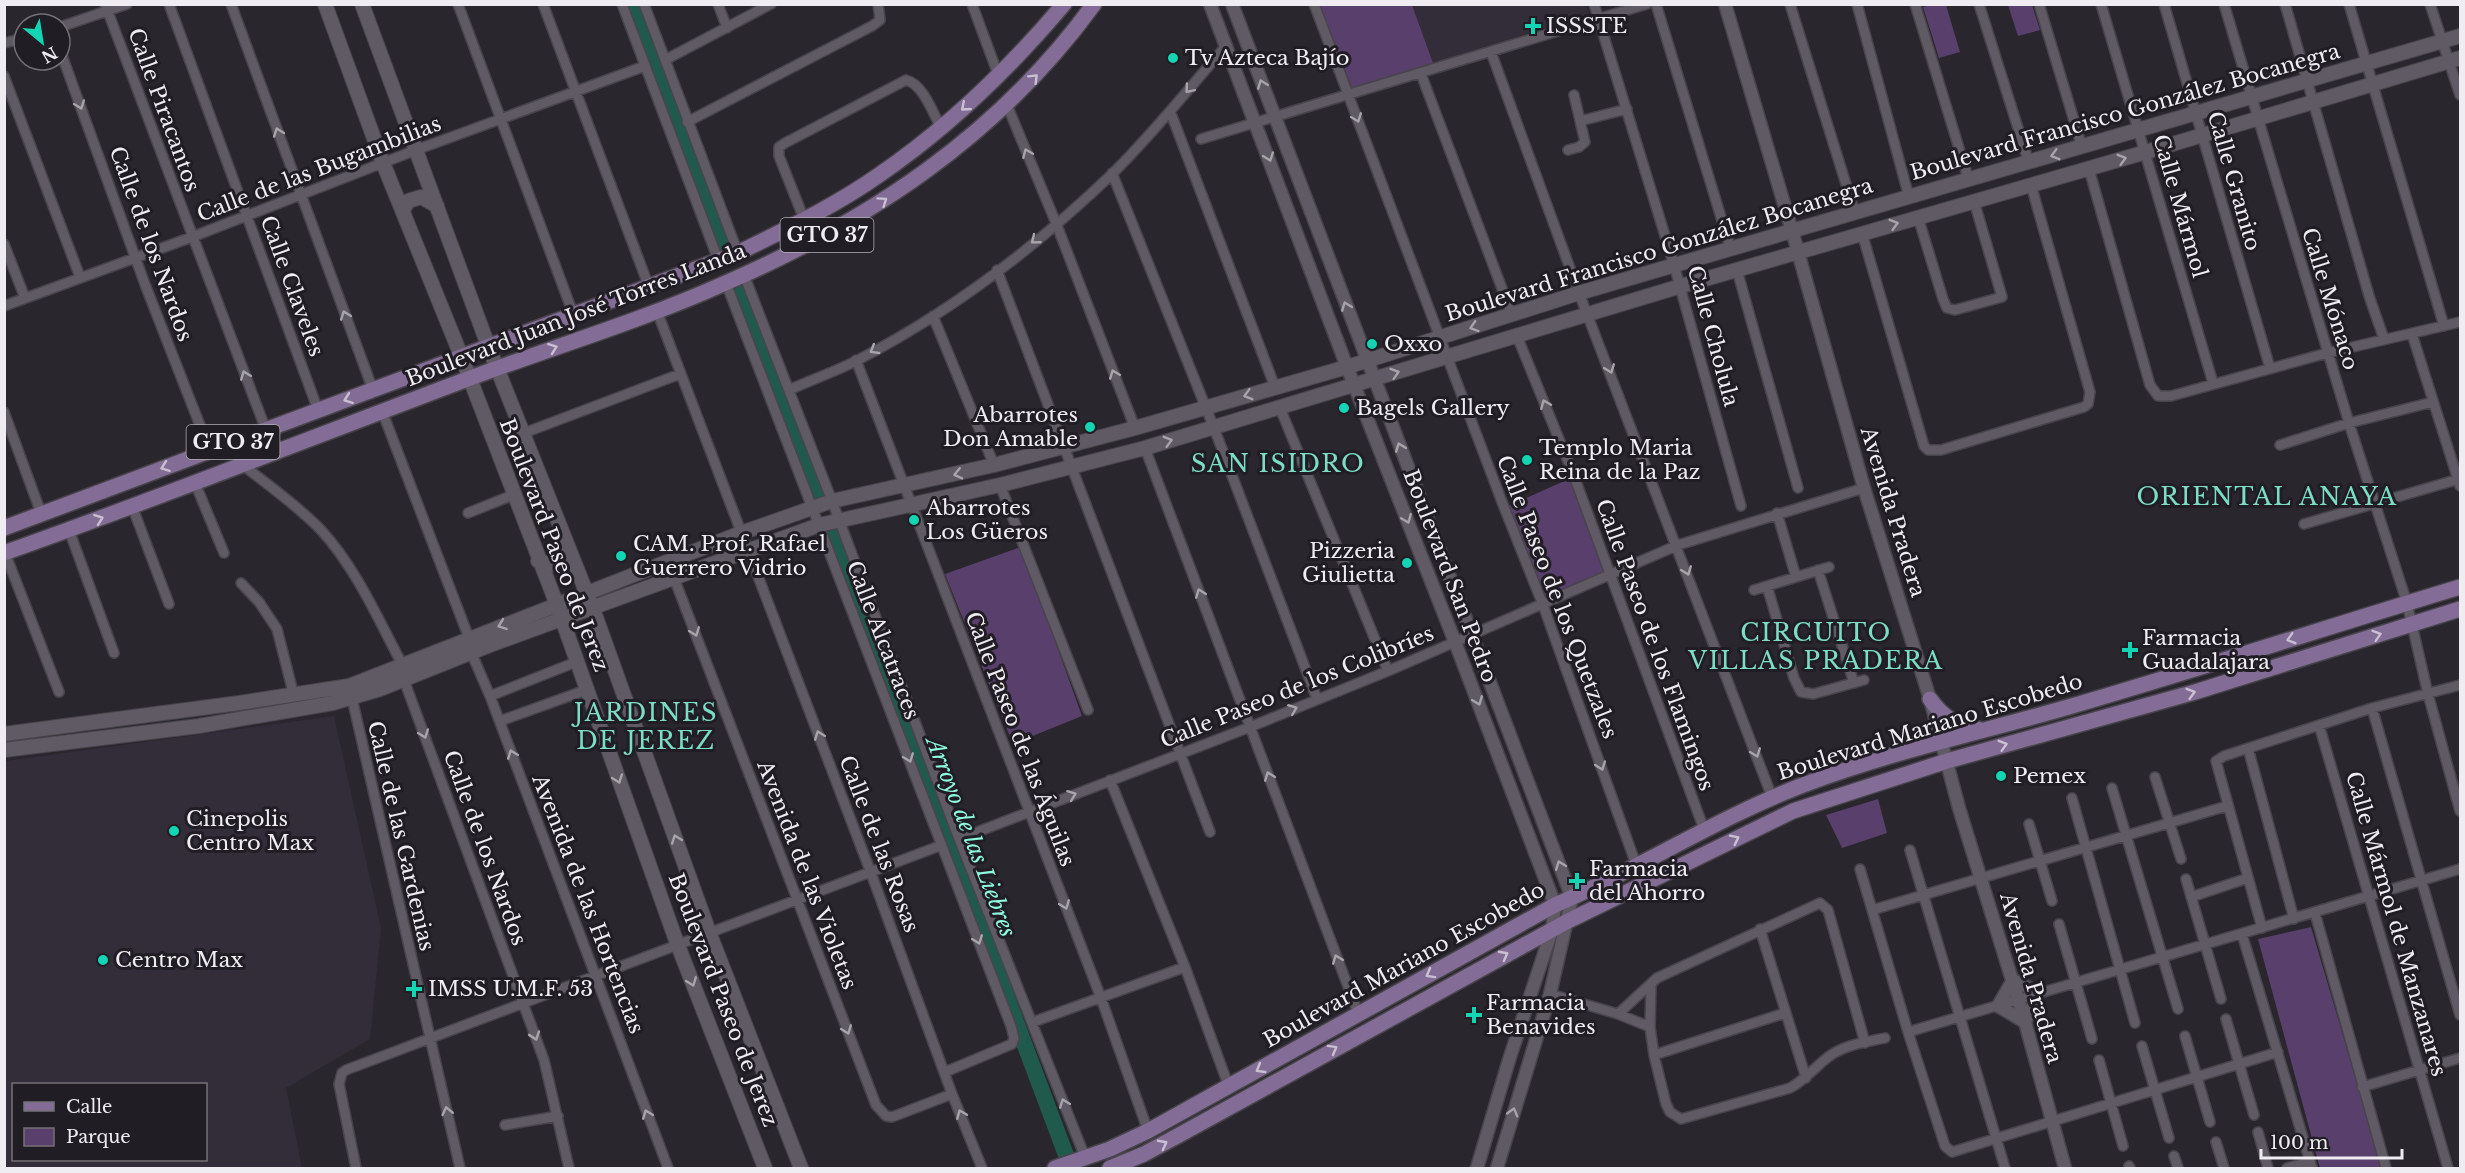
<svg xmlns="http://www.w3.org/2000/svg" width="2465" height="1173" viewBox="0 0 2465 1173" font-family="'Libre Baskerville',serif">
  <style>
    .built { fill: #332c39; fill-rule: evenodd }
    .green { fill: #59406c }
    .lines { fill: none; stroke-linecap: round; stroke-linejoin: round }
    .river { stroke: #205a4d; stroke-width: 16 }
    .minor-casing { stroke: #48444b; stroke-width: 12 }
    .tertiary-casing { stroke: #48444b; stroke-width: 15 }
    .secondary-casing { stroke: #48444b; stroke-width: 16 }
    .primary-casing { stroke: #48444b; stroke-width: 18 }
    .minor { stroke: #5f5a63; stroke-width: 9 }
    .tertiary { stroke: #5f5a63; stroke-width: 12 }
    .secondary { stroke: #5f5a63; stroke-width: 14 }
    .primary { stroke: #836c95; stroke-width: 15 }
    .oneway { stroke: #c9c0d1 }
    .oneway2 { stroke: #a7a4aa }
    .poi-dot { fill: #13d5b4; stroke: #211d24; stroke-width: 2 }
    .labels { text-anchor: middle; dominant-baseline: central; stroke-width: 6; stroke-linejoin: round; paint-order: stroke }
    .shield { fill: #211d24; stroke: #b1afb4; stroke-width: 1.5 }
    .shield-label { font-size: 20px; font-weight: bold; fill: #efedf1 }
    .poi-label { font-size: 21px; fill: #efedf1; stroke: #211d24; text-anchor: start }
    .street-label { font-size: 21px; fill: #efedf1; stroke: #211d24 }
    .water-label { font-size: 22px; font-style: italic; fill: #8efce1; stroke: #211d24 }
    .quarter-label { font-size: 24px; letter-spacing: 1.5px; fill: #7bddc5; stroke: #211d24 }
  </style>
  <rect width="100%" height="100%" fill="#2a262d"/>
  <!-- built -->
  <path class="built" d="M1412 5H1586L1589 14 1433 63Z
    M334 716 381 928 370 1039 286 1088 302 1168H5V761ZM14 1084H206V1160H14Z"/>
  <!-- green -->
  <path class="green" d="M1320 5H1412L1433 63 1352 88Z
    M1932 5H1946L1960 52 1939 58 1923 7Z
    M2008 5H2032L2040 30 2018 36Z
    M1571 478 1605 573 1545 598 1506 507Z
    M1021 547 1082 716 1013 744 945 574Z
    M1878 799 1887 833 1842 848 1826 815Z
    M2311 927 2382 1168H2320L2258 939Z"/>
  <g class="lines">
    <!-- river -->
    <path class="river" d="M633 4 725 248
      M740 287 818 494
      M833 534 1066 1155"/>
    <defs>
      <path id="minor" d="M105 4 266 430
        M169 4 318 410
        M231 4 373 390
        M458 4 574 316
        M543 4 649 287
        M622 4 719 262
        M644 4 738 253
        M718 4 727 28
        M972 4 999 77
        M1314 4 1502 502 1543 605 1637 867
        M1594 4 1674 265 1741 506
        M1656 4 1731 250
        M1790 4 1855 213
        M1857 4 1909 197
        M1915 4 1969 181
        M1979 4 2029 163
        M2039 4 2082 147
        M2101 4 2213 383
        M2164 4 2270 368
        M2224 4 2349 423 2407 603 2428 694 2460 811
        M2285 4 2370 299 2384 339
        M2349 4 2444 326
        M2430 4 2460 95
        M60 27 127 4
        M4 43 24 38
        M60 50 146 287 210 451
        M1491 52 1579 293 1772 797
        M665 60 771 4
        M1421 74 1512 315
        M4 76 80 277
        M1007 105 1056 223 1135 428
        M1170 111 1275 387
        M1580 121 1627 109
        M687 122 872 26 880 20 878 4
        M1201 139 1647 4
        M1568 150 1579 147 1585 142 1574 95
        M2089 169 2150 385 2158 396H2171L2327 353 2460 322
        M1112 173 1214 428 1317 699
        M1918 217 1943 299 1947 308 1955 310 2002 297 1974 201
        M804 219 779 156V147L785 143 906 80C923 84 933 113 941 128
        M1862 233 1924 446 1928 450H1941L2084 407 2088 404 2090 392 2031 185
        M4 244 25 298
        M997 270 1210 832
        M1737 270 1798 488
        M744 275 832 501 959 839 1085 1157
        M726 283 1011 1026 1014 1038 1012 1044 945 1072
        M4 306 192 237 416 150 645 66
        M657 311 871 873 952 1094 982 1168
        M933 316 994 465
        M2412 334 2460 486
        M1517 336 1574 476 1705 832
        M856 360 1101 998 1148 1131
        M789 390C811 380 834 372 856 361 949 313 1037 246 1112 174 1153 134 1189 88 1227 45
        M1280 408 1388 671
        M382 411 469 638
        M4 412 41 513
        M524 433 680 374
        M2280 445 2349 423 2433 402
        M1145 448 1358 1013
        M243 465C269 486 298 506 321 530 356 568 378 619 402 664
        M195 483 224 553
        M1000 485 1088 710
        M132 506 169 604
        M468 513 513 495
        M1777 513 1796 577
        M2304 524 2459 479
        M69 530 114 653
        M5 553 59 692
        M1818 570 1854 683
        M674 578 876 1105 886 1116 892 1117 952 1094
        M241 583 259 602 277 629 294 696
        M1767 586 1794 678 1801 692 1813 694 1864 680
        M1754 590 1829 567
        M471 652 490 696 668 1168
        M404 680 544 1060 569 1168
        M351 694 460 1168
        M490 696 576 662
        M2372 708 2460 1015
        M500 721 586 690
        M2319 725 2448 1168
        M2248 748 2294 919
        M2155 777 2181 859
        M1110 780 1185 967 1229 1087
        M2112 788 2178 1009
        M2072 798 2135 1023
        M2029 824 2052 901
        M959 839 1250 727 1388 671 1678 545 1864 488
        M1910 850 2005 1168
        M1860 869 1908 1032 1945 1146 1952 1152 2278 1052
        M2186 879 2221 999
        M2191 897 2248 878
        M1872 910 2227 806
        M2315 913 2386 1168
        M2059 924 2092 1039
        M2262 928 2216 761 2224 756 2372 708 2460 685
        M1760 929 1806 1078
        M2242 934 2312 1168
        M1651 986 1650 1027 1654 1055 1666 1104 1670 1112 1681 1119 1790 1088C1805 1080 1814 1068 1827 1058 1842 1045 1866 1042 1885 1038
        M1550 994 1618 1014 1650 1027
        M1618 1014 1657 978 1820 903 1828 910 1865 1043
        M2226 1019 2254 1115
        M1033 1022 1185 967
        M1908 1032 2460 869
        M2185 1036 2210 1122
        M2142 1046 2169 1138
        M1654 1055 1785 1013
        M2099 1060 2123 1146
        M2362 1087 2460 1058
        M505 1125 558 1116
        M2258 1132 2268 1168
        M2216 1142 2224 1168
        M2174 1156 2178 1168
        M2129 1166 2130 1168
        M356 1168 339 1084 342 1073 346 1070 942 845
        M2287 1168 2310 1162"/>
      <path id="tertiary" d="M1210 4 1347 367 1455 642 1555 905 1552 930 1509 1060 1477 1168
        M1232 4 1572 898 1550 994 1497 1168
        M1725 4 1795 241 1864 488 1930 699 1959 808 2025 1022 2065 1168
        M2013 980 2039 993 2025 1022 1998 1006Z"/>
      <path id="secondary" d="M325 4 383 163 462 358 557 605 677 943 765 1168
        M362 4 489 348 593 609 709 932 801 1168
        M403 210 408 201 421 197 437 206
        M538 561 556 565 563 560 568 547
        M4 734 239 703 349 686 741 533 832 501 994 465 1135 428 1347 367 1579 293 2460 36
        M4 750 199 726 333 703 380 689 490 645 819 525 1000 485 1145 448 1681 286 2146 152 2460 58"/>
      <path id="primary" d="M4 528 738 253C786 229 835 206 879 175 949 127 1009 69 1064 4
        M4 553C159 498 311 438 465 380 550 348 638 322 721 285 869 221 998 136 1094 4
        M1930 699C1941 715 1958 728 1978 729
        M1055 1168 1110 1149 1148 1131 1555 905C1639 869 1717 818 1803 785 1890 752 1982 732 2072 706 2202 668 2331 626 2460 587
        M1110 1168 1144 1154 1181 1134 1568 921 1793 811 1947 761 2195 692 2460 609"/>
    </defs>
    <!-- minor casing -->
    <use href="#minor" class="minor-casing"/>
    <!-- tertiary casing -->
    <use href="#tertiary" class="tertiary-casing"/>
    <!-- secondary casing -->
    <use href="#secondary" class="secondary-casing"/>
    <!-- primary casing -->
    <use href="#primary" class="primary-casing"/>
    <!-- minor -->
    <use href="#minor" class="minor"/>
    <!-- tertiary -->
    <use href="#tertiary" class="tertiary"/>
    <!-- secondary -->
    <use href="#secondary" class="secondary"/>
    <!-- primary -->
    <use href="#primary" class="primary"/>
  </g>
  <!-- one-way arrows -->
  <defs><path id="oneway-chevron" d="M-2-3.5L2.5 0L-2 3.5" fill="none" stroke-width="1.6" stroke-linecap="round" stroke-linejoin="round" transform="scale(1.5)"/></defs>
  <g class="oneway">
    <use href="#oneway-chevron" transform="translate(1034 78) rotate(-45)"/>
    <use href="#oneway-chevron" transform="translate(965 107) rotate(139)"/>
    <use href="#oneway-chevron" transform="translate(883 201) rotate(-35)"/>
    <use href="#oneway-chevron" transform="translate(553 348) rotate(-20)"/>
    <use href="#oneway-chevron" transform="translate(348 399) rotate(160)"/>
    <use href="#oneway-chevron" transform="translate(165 467) rotate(160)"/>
    <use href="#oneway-chevron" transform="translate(99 519) rotate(-20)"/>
    <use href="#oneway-chevron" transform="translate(2377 635) rotate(-17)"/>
    <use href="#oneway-chevron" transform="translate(2291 639) rotate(163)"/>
    <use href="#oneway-chevron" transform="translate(2191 693) rotate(-16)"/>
    <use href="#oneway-chevron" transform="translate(2003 745) rotate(-16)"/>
    <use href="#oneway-chevron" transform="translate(1735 839) rotate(-26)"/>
    <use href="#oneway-chevron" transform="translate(1504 955) rotate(-28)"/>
    <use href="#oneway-chevron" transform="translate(1430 974) rotate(151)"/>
    <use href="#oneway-chevron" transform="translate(1333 1049) rotate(-29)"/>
    <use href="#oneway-chevron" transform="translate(1260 1069) rotate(150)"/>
    <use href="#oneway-chevron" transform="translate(1163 1144) rotate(-28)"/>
  </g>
  <g class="oneway2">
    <use href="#oneway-chevron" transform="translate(1262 84) rotate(-111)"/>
    <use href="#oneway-chevron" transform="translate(1189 89) rotate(130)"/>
    <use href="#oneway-chevron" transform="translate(80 105) rotate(70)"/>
    <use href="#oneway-chevron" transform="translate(1357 118) rotate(69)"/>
    <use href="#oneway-chevron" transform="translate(278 132) rotate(-110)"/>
    <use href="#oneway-chevron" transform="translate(1027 153) rotate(-113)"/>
    <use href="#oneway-chevron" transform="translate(2055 155) rotate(164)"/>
    <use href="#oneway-chevron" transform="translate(1269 157) rotate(70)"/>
    <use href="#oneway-chevron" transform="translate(2122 159) rotate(-16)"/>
    <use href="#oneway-chevron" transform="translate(1894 224) rotate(-16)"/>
    <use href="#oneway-chevron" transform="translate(1035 240) rotate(141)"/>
    <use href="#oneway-chevron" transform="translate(1346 306) rotate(-111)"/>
    <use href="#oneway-chevron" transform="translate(345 315) rotate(-110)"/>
    <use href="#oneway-chevron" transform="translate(1474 327) rotate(162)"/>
    <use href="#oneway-chevron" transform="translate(874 350) rotate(149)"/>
    <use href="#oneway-chevron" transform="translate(1610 369) rotate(69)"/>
    <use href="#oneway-chevron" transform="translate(1395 373) rotate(-17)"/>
    <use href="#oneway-chevron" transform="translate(1114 374) rotate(-111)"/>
    <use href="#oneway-chevron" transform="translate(245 375) rotate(-111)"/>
    <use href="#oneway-chevron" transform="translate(1248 395) rotate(164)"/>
    <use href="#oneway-chevron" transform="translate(1545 404) rotate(-112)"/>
    <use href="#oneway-chevron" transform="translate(1168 441) rotate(-16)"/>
    <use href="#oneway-chevron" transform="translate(1400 447) rotate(-111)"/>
    <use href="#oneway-chevron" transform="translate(958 474) rotate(167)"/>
    <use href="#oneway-chevron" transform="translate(1407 519) rotate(68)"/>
    <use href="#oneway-chevron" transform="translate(1687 571) rotate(69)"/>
    <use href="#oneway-chevron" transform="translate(1200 593) rotate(-111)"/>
    <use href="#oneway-chevron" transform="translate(502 625) rotate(160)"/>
    <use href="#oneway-chevron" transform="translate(695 632) rotate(69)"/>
    <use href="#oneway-chevron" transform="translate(1478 701) rotate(69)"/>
    <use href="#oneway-chevron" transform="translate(1293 709) rotate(-22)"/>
    <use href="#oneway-chevron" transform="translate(424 734) rotate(70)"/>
    <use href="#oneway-chevron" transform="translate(819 735) rotate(-111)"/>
    <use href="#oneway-chevron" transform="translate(1756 753) rotate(69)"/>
    <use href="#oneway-chevron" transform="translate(512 754) rotate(-111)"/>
    <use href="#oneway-chevron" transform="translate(909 758) rotate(69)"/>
    <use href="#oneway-chevron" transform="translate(1601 766) rotate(70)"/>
    <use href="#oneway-chevron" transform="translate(1269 776) rotate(-111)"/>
    <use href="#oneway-chevron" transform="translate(618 779) rotate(70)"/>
    <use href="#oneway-chevron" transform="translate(1072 795) rotate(-21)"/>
    <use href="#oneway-chevron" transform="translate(676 839) rotate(-110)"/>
    <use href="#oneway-chevron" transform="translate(1560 865) rotate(-111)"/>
    <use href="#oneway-chevron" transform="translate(1065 905) rotate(69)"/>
    <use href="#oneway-chevron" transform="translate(978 940) rotate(69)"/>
    <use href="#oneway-chevron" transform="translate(1337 959) rotate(-111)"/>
    <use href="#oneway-chevron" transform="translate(692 982) rotate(69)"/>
    <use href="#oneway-chevron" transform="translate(847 1030) rotate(69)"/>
    <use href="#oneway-chevron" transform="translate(535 1036) rotate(71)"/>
    <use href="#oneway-chevron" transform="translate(1064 1103) rotate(-111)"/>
    <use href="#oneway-chevron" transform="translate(447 1111) rotate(-103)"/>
    <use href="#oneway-chevron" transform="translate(1513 1112) rotate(-74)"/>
    <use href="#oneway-chevron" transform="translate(647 1114) rotate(-111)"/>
    <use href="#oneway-chevron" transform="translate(961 1114) rotate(-112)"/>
  </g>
  <!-- markers -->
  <g class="poi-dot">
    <path d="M1530 17h6v6h6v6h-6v6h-6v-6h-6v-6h6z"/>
    <circle cx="1173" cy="58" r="6"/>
    <circle cx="1372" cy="344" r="6"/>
    <circle cx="1344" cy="408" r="6"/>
    <circle cx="1090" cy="427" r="6"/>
    <circle cx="1527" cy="460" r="6"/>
    <circle cx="914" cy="520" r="6"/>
    <circle cx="621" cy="556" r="6"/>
    <circle cx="1407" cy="563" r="6"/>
    <path d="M2127 641h6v6h6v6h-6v6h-6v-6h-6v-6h6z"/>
    <circle cx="2001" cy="776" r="6"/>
    <circle cx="174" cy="831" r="6"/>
    <path d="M1574 872h6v6h6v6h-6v6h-6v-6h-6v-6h6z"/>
    <circle cx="103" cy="960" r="6"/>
    <path d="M411 980h6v6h6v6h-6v6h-6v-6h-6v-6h6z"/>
    <path d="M1471 1006h6v6h6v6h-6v6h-6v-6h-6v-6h6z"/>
  </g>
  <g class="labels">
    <!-- shield labels -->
    <g class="shield">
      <rect x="780.5" y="218" width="93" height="34" rx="4.5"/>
      <rect x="186.5" y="425" width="93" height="34" rx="4.5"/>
    </g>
    <g class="shield-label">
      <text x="827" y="235">GTO 37</text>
      <text x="233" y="442">GTO 37</text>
    </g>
    <!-- poi labels -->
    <g class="poi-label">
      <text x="1546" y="26">ISSSTE</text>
      <text x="1185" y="58">Tv Azteca Bajío</text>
      <text x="1384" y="344">Oxxo</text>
      <text x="1356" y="408">Bagels Gallery</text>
      <text x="1078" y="415" text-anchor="end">Abarrotes<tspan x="1078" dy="24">Don Amable</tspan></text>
      <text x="1539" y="448">Templo Maria<tspan x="1539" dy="24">Reina de la Paz</tspan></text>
      <text x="926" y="508">Abarrotes<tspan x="926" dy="24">Los Güeros</tspan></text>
      <text x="633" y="544">CAM. Prof. Rafael<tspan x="633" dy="24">Guerrero Vidrio</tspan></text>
      <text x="1395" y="551" text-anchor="end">Pizzeria<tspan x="1395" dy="24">Giulietta</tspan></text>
      <text x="2142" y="638">Farmacia<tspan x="2142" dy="24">Guadalajara</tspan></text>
      <text x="2013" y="776">Pemex</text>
      <text x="186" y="819">Cinepolis<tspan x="186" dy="24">Centro Max</tspan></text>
      <text x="1589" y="869">Farmacia<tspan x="1589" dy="24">del Ahorro</tspan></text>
      <text x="115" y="960">Centro Max</text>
      <text x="428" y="989">IMSS U.M.F. 53</text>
      <text x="1486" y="1003">Farmacia<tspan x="1486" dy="24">Benavides</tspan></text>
    </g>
    <!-- street labels -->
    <g class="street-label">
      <text transform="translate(164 110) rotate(70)">Calle Piracantos</text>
      <text transform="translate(2125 112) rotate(-16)">Boulevard Francisco González Bocanegra</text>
      <text transform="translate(319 169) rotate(-21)">Calle de las Bugambilias</text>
      <text transform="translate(2234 181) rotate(74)">Calle Granito</text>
      <text transform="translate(2180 206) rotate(74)">Calle Mármol</text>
      <text transform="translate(151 244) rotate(70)">Calle de los Nardos</text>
      <text transform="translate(1659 250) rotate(-17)">Boulevard Francisco González Bocanegra</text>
      <text transform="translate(292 286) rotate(70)">Calle Claveles</text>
      <text transform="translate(2330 299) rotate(73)">Calle Mónaco</text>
      <text transform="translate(576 315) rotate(-21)">Boulevard Juan José Torres Landa</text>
      <text transform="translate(1713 336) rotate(75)">Calle Cholula</text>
      <text transform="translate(1893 512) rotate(73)">Avenida Pradera</text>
      <text transform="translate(554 545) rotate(69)">Boulevard Paseo de Jerez</text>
      <text transform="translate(1450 576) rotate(69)">Boulevard San Pedro</text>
      <text transform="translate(1557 597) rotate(69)">Calle Paseo de los Quetzales</text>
      <text transform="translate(883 640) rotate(69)">Calle Alcatraces</text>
      <text transform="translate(1655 645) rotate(70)">Calle Paseo de los Flamingos</text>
      <text transform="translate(1297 687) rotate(-22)">Calle Paseo de los Colibríes</text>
      <text transform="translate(1930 727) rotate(-17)">Boulevard Mariano Escobedo</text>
      <text transform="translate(1020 739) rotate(69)">Calle Paseo de las Águilas</text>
      <text transform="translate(401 836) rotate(77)">Calle de las Gardenias</text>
      <text transform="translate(879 844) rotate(69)">Calle de las Rosas</text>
      <text transform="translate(485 848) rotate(70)">Calle de los Nardos</text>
      <text transform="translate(807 875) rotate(69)">Avenida de las Violetas</text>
      <text transform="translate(588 904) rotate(69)">Avenida de las Hortencias</text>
      <text transform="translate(2396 924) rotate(74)">Calle Mármol de Manzanares</text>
      <text transform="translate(1404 965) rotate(-29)">Boulevard Mariano Escobedo</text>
      <text transform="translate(2031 978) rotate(74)">Avenida Pradera</text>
      <text transform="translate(723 1000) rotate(69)">Boulevard Paseo de Jerez</text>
    </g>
    <!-- water labels -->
    <g class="water-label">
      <text transform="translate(971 837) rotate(69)">Arroyo de las Liebres</text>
    </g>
    <!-- quarter labels -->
    <g class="quarter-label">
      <text x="1278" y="463">SAN ISIDRO</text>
      <text x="2267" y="496">ORIENTAL ANAYA</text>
      <text x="1816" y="632">CIRCUITO<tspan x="1816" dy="28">VILLAS PRADERA</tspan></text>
      <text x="646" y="712">JARDINES<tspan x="646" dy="28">DE JEREZ</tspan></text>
    </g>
  </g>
  <!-- border -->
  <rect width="2465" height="1173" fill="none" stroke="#efedf1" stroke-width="12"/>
  <!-- legend -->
  <rect x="12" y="1083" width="195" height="78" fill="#211d24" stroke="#737076" stroke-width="1.5"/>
  <rect x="24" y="1102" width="30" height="9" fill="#836c95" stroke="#737076" stroke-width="1.5"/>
  <text x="66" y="1113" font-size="18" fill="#efedf1">Calle</text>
  <rect x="24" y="1128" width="30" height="18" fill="#59406c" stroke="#737076" stroke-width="1.5"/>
  <text x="66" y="1143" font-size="18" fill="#efedf1">Parque</text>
  <!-- north arrow -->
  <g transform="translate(42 42) rotate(150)"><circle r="28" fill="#211d24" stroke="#737076" stroke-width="1.5"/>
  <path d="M0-4.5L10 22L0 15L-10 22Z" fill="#13d5b4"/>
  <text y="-9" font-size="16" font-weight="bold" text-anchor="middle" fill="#efedf1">N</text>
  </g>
  <!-- scale -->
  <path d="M2261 1149v9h141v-9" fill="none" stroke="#efedf1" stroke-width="3"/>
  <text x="2270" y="1149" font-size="18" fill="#efedf1" stroke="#211d24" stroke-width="4.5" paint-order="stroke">100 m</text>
</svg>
